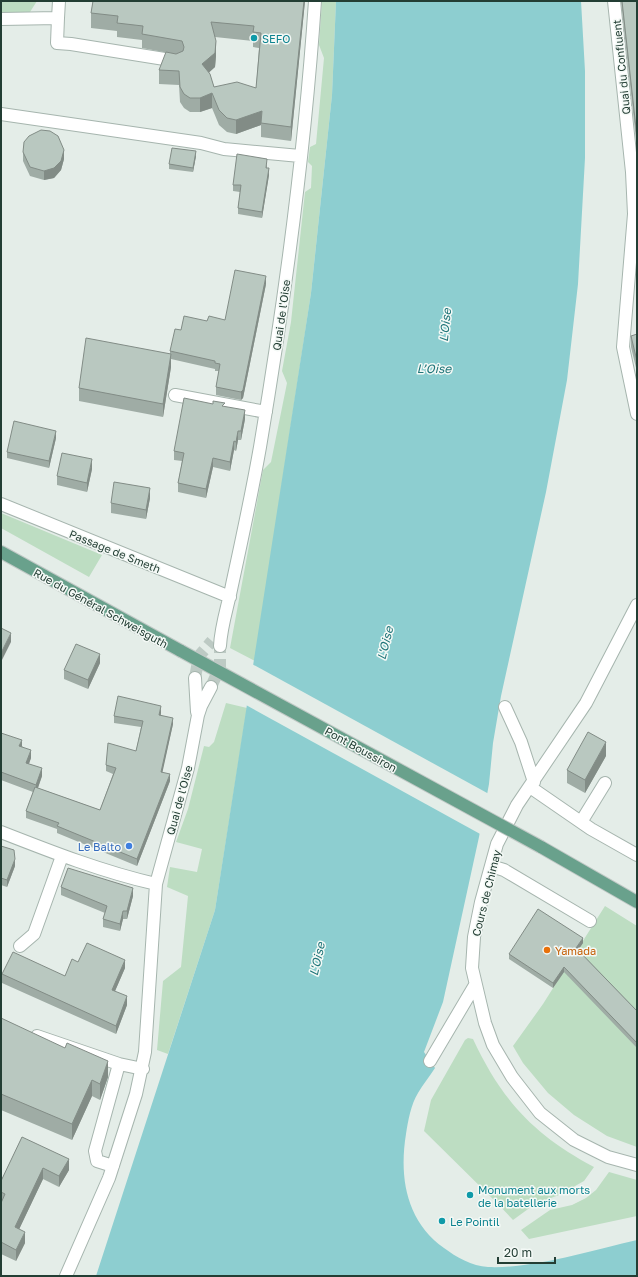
<svg xmlns="http://www.w3.org/2000/svg" width="638" height="1277" viewBox="0 0 638 1277" font-family="'Golos Text',sans-serif">
  <style>
    .green { fill: #bdddc2 }
    .water { fill: #8dced0 }
    .pier { fill: #e4ede8 }
    .lines { fill: none; stroke-linecap: round; stroke-linejoin: round }
    .minor-tunnel { stroke: #bdcac4; stroke-width: 12; stroke-dasharray: 12 6; stroke-linecap: butt }
    .minor-casing { stroke: #a6b5ae; stroke-width: 14 }
    .major-casing { stroke: #c1c9c6; stroke-width: 14 }
    .minor { stroke: #fff; stroke-width: 12 }
    .major { stroke: #69a18c; stroke-width: 12 }
    .major-bridge-casing { stroke: #c1c9c6; stroke-width: 14; stroke-linecap: butt }
    .major-bridge { stroke: #69a18c; stroke-width: 12 }
    .wall { fill: #9faca5; fill-rule: evenodd }
    .shaded-wall { fill: #828c86 }
    .building { fill: #b9c8c0; stroke: #828c86; fill-rule: evenodd }
    .culture-dot { fill: #0f9aa8; stroke: #f4f9f6; stroke-width: 1.5 }
    .shop-dot { fill: #3f7fe0; stroke: #f4f9f6; stroke-width: 1.5 }
    .food-dot { fill: #e8710a; stroke: #f4f9f6; stroke-width: 1.5 }
    .labels { text-anchor: middle; dominant-baseline: central; stroke-width: 3; stroke-linejoin: round; paint-order: stroke }
    .culture-label { font-size: 11px; fill: #0d838f; stroke: #f4f9f6; text-anchor: start }
    .street-label { font-size: 11px; fill: #233e34; stroke: #f4f9f6 }
    .shop-label { font-size: 11px; fill: #366cbe; stroke: #f4f9f6; text-anchor: end }
    .food-label { font-size: 11px; fill: #c56008; stroke: #f4f9f6; text-anchor: start }
    .water-label { font-size: 12px; font-style: italic; fill: #1f7579; stroke: #f4f9f6 }
  </style>
  <rect width="100%" height="100%" fill="#e4ede8"/>
  <!-- green -->
  <path class="green" d="M1 1H37L30 12H1Z
    M322 1H336L332 95 311 293 255 661 230 648 263 470 271 462 287 383 282 371 291 322 305 192 311 188 312 166 308 162 310 147 316 144 324 58 319 45Z
    M1 513 102 555 89 577 1 528Z
    M226 703 247 708 215 910 168 1054 157 1050 163 981 181 967 188 896 167 887 170 867 197 872 202 849 176 842 188 809 204 746 209 747 214 742Z
    M605 906 637 926V1147L607 1136 574 1115 548 1093 523 1063 513 1046 543 1004Z
    M468 1038 473 1039C502 1101 534 1135 594 1167L584 1181 559 1195 535 1204 513 1220 498 1204 424 1131 431 1100 465 1040Z
    M609 1172 637 1180V1216L529 1239 521 1230 550 1210 572 1205 586 1198 596 1190Z"/>
  <!-- water -->
  <path class="water" d="M336 1H581L585 71V158L578 284 567 380 546 492 501 696 493 743 489 784 479 837 443 1002 424 1052 435 1068C430 1076 423 1084 418 1093 411 1104 408 1121 406 1134 399 1177 406 1221 444 1248 456 1257 472 1266 488 1267 533 1269 592 1250 637 1240V1276H96L215 910 311 293 332 95Z"/>
  <!-- pier -->
  <path class="pier" d="M252 664 489 794 482 835 246 705Z"/>
  <g class="lines">
    <!-- minor-tunnel -->
    <path class="minor-tunnel" d="M195 678 199 656 212 641
      M211 687 220 667V646"/>
    <defs>
      <path id="minor" d="M614 1 632 172 634 214 623 347 637 414
        M58 18 57 43 71 44 177 61
        M1 19 58 18 59 1
        M1 114 201 143 224 149 300 156
        M175 395 266 412
        M1 504 230 597
        M637 605 586 703 517 805 497 844 481 902 474 937 472 968 485 1023 493 1045 512 1077 540 1113 574 1140 608 1157 637 1165
        M220 646C221 625 228 606 232 585 242 539 252 493 260 447 285 299 305 150 315 1
        M195 678 197 712
        M505 707 521 742 534 782
        M530 787 591 829 637 855
        M581 822 605 783
        M1 832C52 852 103 872 156 884
        M491 866 504 870 590 921
        M20 946 34 934 62 856
        M37 1036 119 1064 143 1069
        M430 1061 475 985
        M113 1166 97 1161 95 1151 119 1064
        M66 1276 109 1178 136 1094 145 1052 156 884 188 768 198 715 201 706 211 687"/>
      <path id="major" d="M1 552 181 651
        M541 847 637 902"/>
    </defs>
    <!-- minor casing -->
    <use href="#minor" class="minor-casing"/>
    <!-- major casing -->
    <use href="#major" class="major-casing"/>
    <!-- minor -->
    <use href="#minor" class="minor"/>
    <!-- major -->
    <use href="#major" class="major"/>
    <defs>
      <path id="major-bridge" d="M181 651 541 847"/>
    </defs>
    <!-- major-bridge casing -->
    <use href="#major-bridge" class="major-bridge-casing"/>
    <!-- major-bridge -->
    <use href="#major-bridge" class="major-bridge"/>
  </g>
  <!-- wall -->
  <path class="wall" d="M93 1H305L291 141 261 137V125L236 134 227 132 219 125 212 108 200 112H190L184 108 180 102 179 85 159 84V70L169 53 142 48V40L117 37V31L91 28V13ZM215 37 253 41V47L259 48 256 88 214 87 209 72 215 67 216 56Z
    M621 1H637V149Z
    M23 152 64 159 61 170 54 178 44 180 30 176 23 161Z
    M196 156 193 172 169 169V164Z
    M267 165V168L269 175 262 218 238 214V208L240 192 233 191V185Z
    M266 284 243 398 241 400 216 395V387L219 371H215V369L171 359V367L163 417 79 401V388L170 354V351L181 330 207 321 225 320Z
    M637 334V372L631 347V336Z
    M225 407 245 419 241 440H238L236 451 234 450 230 471 213 467 206 498 178 492V483L182 461 174 460V451Z
    M56 438 49 468 7 458V452Z
    M92 469 87 492 57 485V476Z
    M150 498 146 519 111 513V503Z
    M100 663 88 689 64 679V670Z
    M161 713V715L173 724 162 772 170 781 137 866 57 833V829L26 818V811L33 792 1 780V733L22 746 31 758 29 764 42 776 38 788 100 810 113 774 106 771V765L136 751 141 727 114 723V716Z
    M606 756 585 793 567 783V770Z
    M1 846 15 866 7 887 1 885Z
    M61 887 133 896 127 919H123L120 931 103 927V919L105 913 61 895Z
    M583 943 578 950 637 1011V1048L564 972 553 988 509 959V954Z
    M78 962 125 968 115 991 127 1005 116 1034 2 983V974L65 976Z
    M1 1018 108 1077 100 1100 92 1096 72 1140 1 1110Z
    M22 1137 69 1170 59 1187 43 1179 19 1229 25 1243 16 1261 1 1254V1181Z"/>
  <!-- shaded-wall -->
  <path class="shaded-wall" d="M304 1H305L291 141V127Z
    M216 41V56L215 67 202 79V64Z
    M212 93V108L200 112V98Z
    M262 111 261 125 236 134V120Z
    M64 150V159L61 170 54 178 44 180V171Z
    M196 151V156L193 172V168Z
    M269 168V175L262 218V212Z
    M266 276V284L243 398 241 400V392Z
    M171 354V367L163 417V404Z
    M245 410V419L241 440V431Z
    M56 431V438L49 468V461Z
    M238 431V440L236 451V442Z
    M234 441V450L230 471V462Z
    M213 458V467L206 498V489Z
    M92 459V469L87 492V483Z
    M150 488V498L146 519V510Z
    M11 633V642L1 662V653Z
    M100 654V663L88 689V680Z
    M161 706V713L159 722V715Z
    M173 718V724L161 779V772Z
    M22 740V748L19 746Z
    M606 742V756L585 793V780Z
    M31 750V758L26 771V763Z
    M42 768V776L36 793V785Z
    M170 774V781L137 866V859Z
    M15 859V866L7 887V880Z
    M133 888V896L127 919V911Z
    M123 911V919L120 931V924Z
    M583 938V943L576 953V948Z
    M125 960V968L112 998V990Z
    M564 967V972L553 988V983Z
    M127 996V1005L116 1034V1026Z
    M108 1061V1077L100 1100V1084Z
    M92 1080V1096L72 1140V1124Z
    M69 1159V1170L59 1187V1176Z
    M43 1168V1179L15 1238V1227Z
    M25 1232V1243L16 1261V1250Z"/>
  <!-- building -->
  <path class="building" d="M93 1H304L291 127 261 123 262 111 236 120 227 118 219 110 212 93 200 98H190L184 94 180 87 179 71 159 70 166 52 176 54 183 51 184 47 182 41 142 34 143 26 117 23 118 16 91 13ZM211 22 254 26 253 32 261 33 256 88 237 82 214 87 210 74 202 64 215 53 216 41Z
    M622 1H637V137Z
    M41 130 50 131 58 136 64 150 61 161 54 168 44 171 30 167 23 152 24 142 29 136Z
    M172 148 196 151 193 168 169 164Z
    M237 154 267 159 266 168H269L262 212 238 208 241 185H233Z
    M235 270 266 276 243 390 241 392 216 387 220 364 215 363V361L170 351 175 329 181 330 184 316 207 321 209 316 225 320Z
    M637 334V361L631 336Z
    M86 338 171 354 163 404 79 388Z
    M184 398 213 404V401L225 403 222 406 245 410 241 431H238L236 442 234 441 230 462 213 458 206 489 178 483 184 453 174 451Z
    M14 421 56 431 49 461 7 452Z
    M62 453 92 459 87 483 57 476Z
    M114 482 150 488 146 510 111 503Z
    M1 628 11 633 1 653Z
    M76 644 100 654 88 680 64 670Z
    M118 696 161 706 159 715 173 718 161 772 170 774 137 859 57 826 59 823 26 811 35 787 100 810 116 768 106 765 108 743 136 751 143 721 114 716Z
    M588 732 606 742 585 780 567 770Z
    M1 733 22 740 19 746 31 750 26 763 42 768 36 785 1 772Z
    M1 846 14 850 15 859 7 880 1 878Z
    M68 868 133 888 127 911H123L120 924 103 919 107 906 61 887Z
    M538 909 583 938 576 948 637 1011V1043L564 967 553 983 509 954Z
    M87 943 125 960 112 990 127 996 116 1026 2 974 13 952 65 976 72 959 78 962Z
    M1 1018 65 1048 67 1043 108 1061 100 1084 92 1080 72 1124 1 1094Z
    M22 1137 69 1159 59 1176 43 1168 15 1227 25 1232 16 1250 1 1242V1203L5 1194 1 1192V1181Z"/>
  <!-- markers -->
  <g class="culture-dot">
    <circle cx="254" cy="38" r="4"/>
    <circle cx="470" cy="1195" r="4"/>
    <circle cx="442" cy="1221" r="4"/>
  </g>
  <circle class="shop-dot" cx="129" cy="846" r="4"/>
  <circle class="food-dot" cx="547" cy="950" r="4"/>
  <g class="labels">
    <!-- culture labels -->
    <g class="culture-label">
      <text x="262" y="38">SEFO</text>
      <text x="478" y="1189">Monument aux morts<tspan x="478" dy="13">de la batellerie</tspan></text>
      <text x="450" y="1221">Le Pointil</text>
    </g>
    <!-- street labels -->
    <g class="street-label">
      <text transform="translate(621 67) rotate(-96)">Quai du Confluent</text>
      <text transform="translate(281 315) rotate(-82)">Quai de l'Oise</text>
      <text transform="translate(115 551) rotate(22)">Passage de Smeth</text>
      <text transform="translate(101 608) rotate(29)">Rue du Général Schweisguth</text>
      <text transform="translate(361 749) rotate(29)">Pont Boussiron</text>
      <text transform="translate(179 800) rotate(-75)">Quai de l'Oise</text>
      <text transform="translate(486 893) rotate(-76)">Cours de Chimay</text>
    </g>
    <!-- shop labels -->
    <g class="shop-label">
      <text x="121" y="846">Le Balto</text>
    </g>
    <!-- food labels -->
    <g class="food-label">
      <text x="555" y="950">Yamada</text>
    </g>
    <!-- water labels -->
    <g class="water-label">
      <text transform="translate(445 325) rotate(-84)">L'Oise</text>
      <text x="434" y="368">L’Oise</text>
      <text transform="translate(385 643) rotate(-76)">L'Oise</text>
      <text transform="translate(317 959) rotate(-77)">L'Oise</text>
    </g>
  </g>
  <!-- border -->
  <rect width="638" height="1277" fill="none" stroke="#233e34" stroke-width="4"/>
  <!-- scale -->
  <path d="M498 1257v6h57v-6" fill="none" stroke="#233e34" stroke-width="2"/>
  <text x="504" y="1257" font-size="12" fill="#233e34" stroke="#f4f9f6" stroke-width="3" paint-order="stroke">20 m</text>
</svg>
